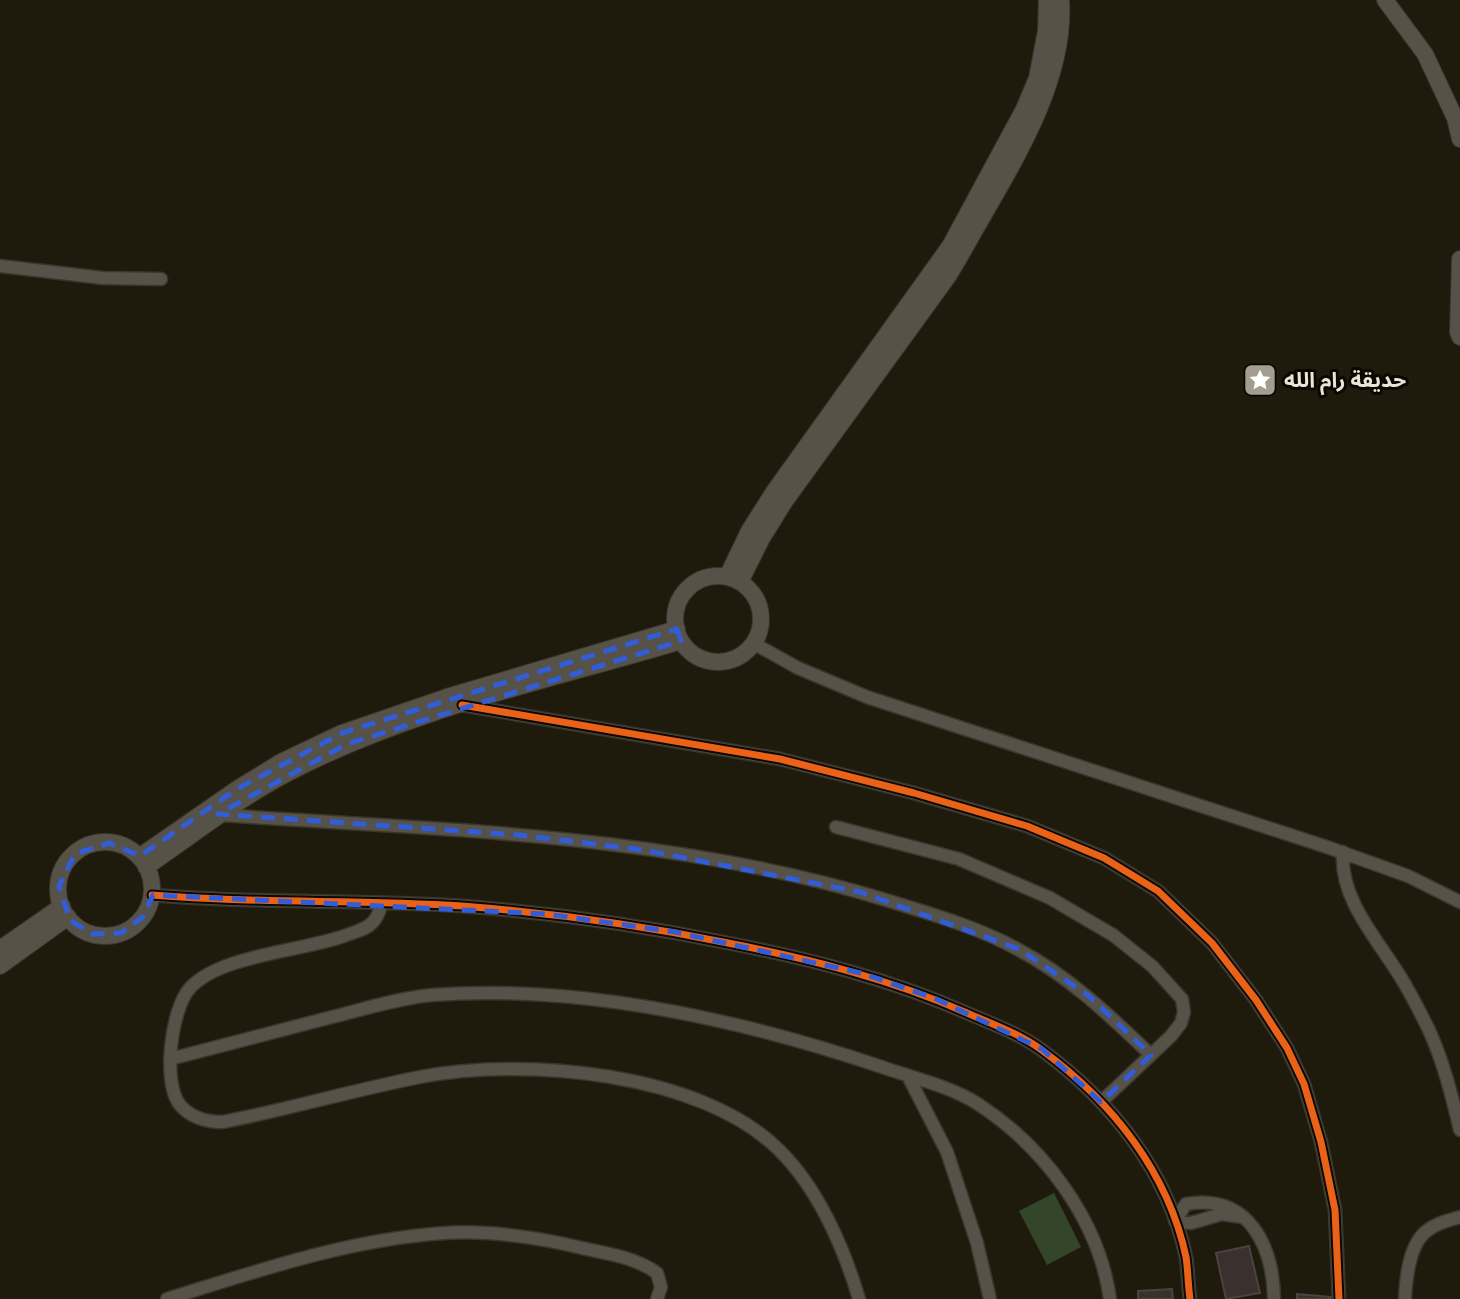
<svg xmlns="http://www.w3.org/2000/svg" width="1460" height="1299" viewBox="0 0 1460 1299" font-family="Roboto,'Noto Sans Arabic',sans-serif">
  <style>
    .green { fill: #344629 }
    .building { fill: #3a302d; stroke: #4b4340; stroke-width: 2 }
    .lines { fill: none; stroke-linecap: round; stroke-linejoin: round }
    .minor-casing { stroke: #39362d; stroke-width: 15 }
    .tertiary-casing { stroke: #39362d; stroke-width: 18 }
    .minor { stroke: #565248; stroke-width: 12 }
    .tertiary { stroke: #565248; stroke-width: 16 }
    .cycleway-casing { stroke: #0b0802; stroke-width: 11 }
    .cycleway { stroke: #ea6118; stroke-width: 7 }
    .marked { fill: none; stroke: #325dd8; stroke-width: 5; stroke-dasharray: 14 9; stroke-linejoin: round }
    .labels { text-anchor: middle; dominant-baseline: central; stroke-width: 6; stroke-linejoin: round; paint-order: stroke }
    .poi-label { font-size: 21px; font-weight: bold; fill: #eae5d6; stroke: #0b0802; text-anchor: start }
  </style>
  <rect width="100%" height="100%" fill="#1e1a0c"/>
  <!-- green -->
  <path class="green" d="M1054 1193 1081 1247 1047 1265 1019 1211Z"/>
  <!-- building -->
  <path class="building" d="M1249 1246 1260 1293 1226 1299 1216 1253Z
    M1172 1289 1173 1299H1138V1291Z
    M1297 1294 1331 1297V1299H1297Z"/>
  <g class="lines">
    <defs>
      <path id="minor" d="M0 266 103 278 161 279
        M753 643 798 668 867 697 1327 847 1408 876 1460 902
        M462 705 780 759 914 793 1027 826 1104 858 1158 891 1212 943 1256 1000 1287 1048 1304 1084 1321 1142 1335 1210 1339 1299
        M221 815C443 830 672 834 886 900 931 914 978 927 1019 950 1070 977 1110 1016 1151 1055
        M836 827 959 859 1050 898 1113 935 1152 966 1182 999 1184 1012 1181 1023 1171 1036 1101 1102
        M1343 852C1339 900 1380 942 1403 981 1412 996 1420 1012 1428 1028 1443 1060 1452 1096 1460 1130
        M152 895C255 904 359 899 462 906 551 913 640 925 728 943 810 959 890 979 967 1013 992 1024 1021 1034 1043 1051 1112 1102 1168 1172 1186 1257 1188 1270 1188 1285 1190 1299
        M382 903C380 910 378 917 373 922 366 930 354 932 344 936 302 951 220 955 190 988 171 1009 162 1083 180 1105 191 1118 207 1122 223 1122 289 1109 354 1090 420 1077 524 1057 701 1072 779 1150 818 1188 844 1248 859 1299
        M170 1059C224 1045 278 1031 332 1017 364 1009 399 998 432 995 580 984 742 1020 882 1067 913 1078 950 1086 978 1104 1044 1147 1099 1220 1110 1299
        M908 1076 947 1152 977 1243 990 1299
        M1242 1217 1222 1214 1191 1223 1175 1221 1186 1204C1248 1193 1273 1245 1274 1299
        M167 1299C257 1271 350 1239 445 1233 488 1230 541 1238 582 1248 608 1254 635 1257 657 1273L661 1287 657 1299
        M1405 1299C1406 1278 1409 1243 1428 1230 1437 1223 1449 1220 1460 1217"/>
      <path id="tertiary" d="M1385 0 1425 54 1455 118 1460 139
        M1460 259 1458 332 1460 337
        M675 619a43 43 0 1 1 86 0a43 43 0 1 1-86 0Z
        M727 577 749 531 773 493 950 246 1024 109 1037 78 1046 31 1047 0
        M740 582 762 538 785 501 949 275 962 253C1003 178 1067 88 1061 0
        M58 889a47 47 0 1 1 94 0a47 47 0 1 1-94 0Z
        M139 857 237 789 281 762 342 733 447 697 677 629
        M146 867C193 835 238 799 288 773 410 709 550 680 681 641
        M0 949 62 906
        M0 966 68 917"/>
    </defs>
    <!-- minor casing -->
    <use href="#minor" class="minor-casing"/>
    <!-- tertiary casing -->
    <use href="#tertiary" class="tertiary-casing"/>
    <!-- minor -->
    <use href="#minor" class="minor"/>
    <!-- tertiary -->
    <use href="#tertiary" class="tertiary"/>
    <defs>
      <path id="cycleway" d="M462 705 780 759 914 793 1027 826 1104 858 1158 891 1212 943 1256 1000 1287 1048 1304 1084 1321 1142 1335 1210 1339 1299
        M152 895C255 904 359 899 462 906 551 913 640 925 728 943 810 959 890 979 967 1013 992 1024 1021 1034 1043 1051 1112 1102 1168 1172 1186 1257 1188 1270 1188 1285 1190 1299"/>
    </defs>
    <!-- cycleway casing -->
    <use href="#cycleway" class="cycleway-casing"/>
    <!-- cycleway -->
    <use href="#cycleway" class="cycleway"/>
  </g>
  <!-- marked area -->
  <path class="marked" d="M677 629 681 641 347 744 218 814 519 835 644 850 860 892 1019 949 1089 996 1151 1055 1101 1102 1042 1049 934 998 861 973 675 932 546 914 153 895 143 917 121 933 92 934 70 920 59 886 75 854 109 843 140 856 237 789 342 733Z"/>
  <!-- icons -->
  <defs>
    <symbol id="sight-square" viewBox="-11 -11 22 22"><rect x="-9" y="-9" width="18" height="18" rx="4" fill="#a39e8f" stroke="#0b0802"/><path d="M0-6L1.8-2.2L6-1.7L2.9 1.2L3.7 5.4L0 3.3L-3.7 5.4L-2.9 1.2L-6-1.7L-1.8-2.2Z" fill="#fff"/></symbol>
  </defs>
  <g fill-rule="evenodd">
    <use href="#sight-square" x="1241" y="361" width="38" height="38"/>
  </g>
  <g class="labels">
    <!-- poi labels -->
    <g class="poi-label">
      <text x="1284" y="380">حديقة رام الله</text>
    </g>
  </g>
</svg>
